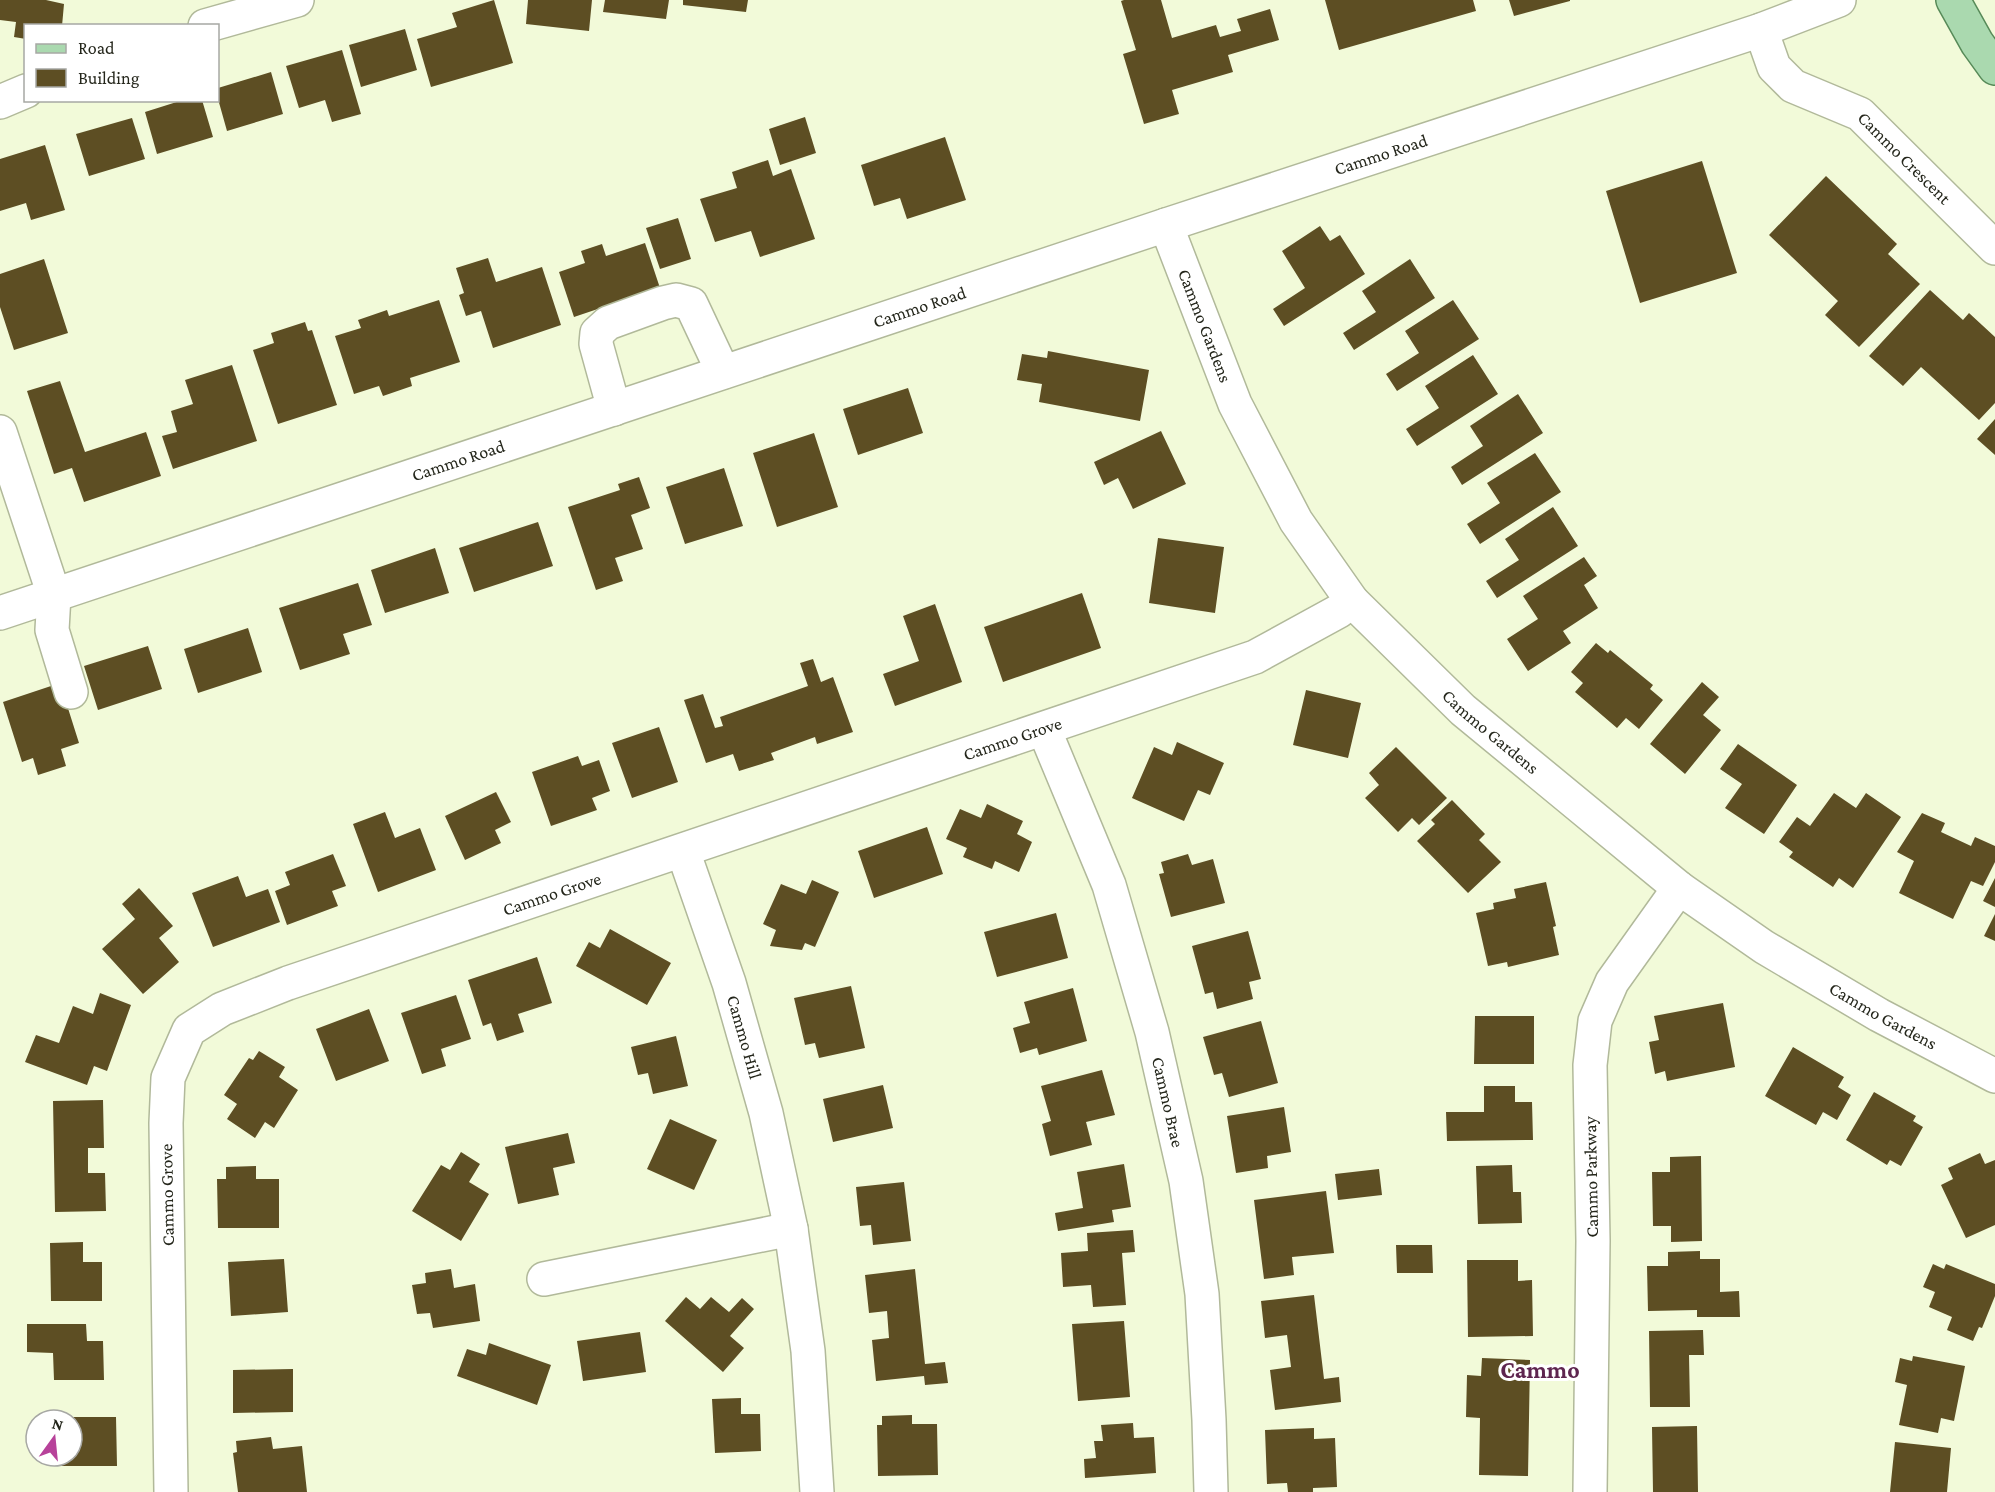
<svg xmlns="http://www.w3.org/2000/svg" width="1995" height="1492" viewBox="0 0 1995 1492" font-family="'Crimson Pro',serif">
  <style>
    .building { fill: #5d4e23 }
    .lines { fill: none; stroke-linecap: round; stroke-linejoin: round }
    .minor-casing { stroke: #b1b99a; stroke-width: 36 }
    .major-casing { stroke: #578a58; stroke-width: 36 }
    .minor { stroke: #fff; stroke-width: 33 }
    .major { stroke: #aad9af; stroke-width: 33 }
    .labels { text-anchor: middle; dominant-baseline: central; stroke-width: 6; stroke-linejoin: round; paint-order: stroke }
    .street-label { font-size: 18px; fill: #24261b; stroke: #fff }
    .district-label { font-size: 24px; font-weight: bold; fill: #5e254f; stroke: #fff }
  </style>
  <rect width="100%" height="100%" fill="#f2fad9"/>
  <!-- building -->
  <path class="building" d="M0 0H46L64 4 62 26H26V39L14 37 16 22 0 20Z
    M494 0 513 63 431 87 417 39 457 27 452 13Z
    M528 0H592L589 31 526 24Z
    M605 0H669L666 19 603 12Z
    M683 0H748L746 12 683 5Z
    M1124 0H1161L1172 38 1216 25 1220 37 1241 31 1237 19 1270 9 1279 40 1228 55 1233 72 1172 90 1179 114 1144 124 1123 54 1136 50 1121 1Z
    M1325 0H1473L1476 11 1339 50Z
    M1509 0H1570V1L1514 16Z
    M405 29 417 70 361 87 349 45Z
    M342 50 361 114 332 122 325 100 299 108 286 66Z
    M271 72 283 114 227 131 218 99V88Z
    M183 100H202L213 137 157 154 145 112Z
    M805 117 816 153 780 165 769 129Z
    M132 118 145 159 89 176 76 134Z
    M945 137 966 200 907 219 900 198 874 206 861 165Z
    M45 145 65 210 31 220 26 203 0 211V159Z
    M768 160 773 176 791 169 815 239 760 257 751 231 715 242 700 199 737 188 732 172Z
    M1702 161 1737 273 1640 303 1606 191Z
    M1826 176 1897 244 1888 254 1920 284 1859 347 1825 315 1838 301 1769 235Z
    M678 218 691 259 660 269 646 228Z
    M1320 226 1330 241 1340 235 1365 274 1284 326 1273 309 1305 288 1282 251Z
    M645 243 660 288 574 317 559 272 585 263 581 251 602 244 606 256Z
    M488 258 496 282 542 267 561 325 493 348 481 311 466 316 459 295 464 293 456 268Z
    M44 259 68 333 14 350 0 307V274Z
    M1410 259 1435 298 1354 350 1343 333 1376 312 1362 291Z
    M1930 290 1963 320 1969 313 1995 337V403L1979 420 1921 367 1903 386 1869 356Z
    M439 300 460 362 410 378 412 386 383 396 379 386 354 394 335 336 361 328 358 320 387 310 389 316Z
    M1453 300 1479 339 1397 391 1386 374 1419 353 1405 331Z
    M305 322 308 331 312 330 337 405 278 424 253 350 274 343 271 333Z
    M1048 351 1149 370 1140 421 1039 402 1042 384 1017 380 1022 354 1047 358Z
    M1473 355 1498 394 1417 446 1406 429 1439 408 1425 386Z
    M232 365 257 441 173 469 162 436 177 432 171 411 193 404 185 380Z
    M60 381 85 452 146 432 161 476 84 502 72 468 54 474 27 391Z
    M908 388 923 433 858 455 843 409Z
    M1518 394 1543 433 1462 485 1451 467 1483 446 1470 426Z
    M1995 419V455L1977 439Z
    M1161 431 1186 484 1133 509 1118 478 1104 485 1094 462Z
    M814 433 838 507 777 527 753 453Z
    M1535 453 1561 492 1480 544 1467 524 1500 503 1487 483Z
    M724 468 743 526 685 544 666 487Z
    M639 477 650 508 631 515 643 549 615 558 623 581 596 590 568 507 620 490 618 484Z
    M1553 507 1578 546 1497 598 1486 581 1519 560 1505 539Z
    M538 522 553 566 474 592 459 548Z
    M1158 538 1224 547 1215 613 1149 603Z
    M435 548 449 593 385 613 371 570Z
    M1584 557 1597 576 1584 585 1598 608 1563 631 1571 643 1528 671 1507 639 1538 619 1523 596Z
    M358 583 372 625 343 634 350 654 300 670 279 608Z
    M1082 593 1101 648 1003 682 984 627Z
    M935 604 962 682 895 706 883 674 919 661 903 616Z
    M248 628 262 672 198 693 184 649Z
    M1596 643 1608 653 1610 650 1653 685 1650 689 1663 700 1639 729 1626 718 1617 728 1575 692 1583 683 1571 672Z
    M148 646 162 689 98 710 84 666Z
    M813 659 821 682 833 677 853 732 817 744 815 737 771 753 774 760 739 771 733 754 706 763 684 700 703 694 715 728 723 726 720 717 808 686 800 663Z
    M1702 682 1719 697 1703 715 1721 730 1685 774 1650 744Z
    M60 683 79 743 61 749 66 766 38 775 33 758 22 762 3 702Z
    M1306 690 1361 703 1348 758 1293 745Z
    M659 727 678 782 632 798 612 743Z
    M1177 742 1224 763 1210 795 1198 790 1184 821 1132 798 1154 747 1172 755Z
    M1738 744 1797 785 1764 834 1725 808 1742 784 1720 769Z
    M1396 747 1447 798 1419 825 1412 818 1398 832 1365 798 1379 785 1369 773Z
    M578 756 582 766 599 760 610 791 592 798 597 810 551 826 532 772Z
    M496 792 511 822 495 830 501 843 465 860 445 816Z
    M1834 793 1856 808 1866 793 1901 817 1853 888 1839 878 1833 887 1789 857 1793 852 1779 842 1797 817 1810 826Z
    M1452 800 1485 834 1479 840 1501 862 1468 893 1417 841 1435 824 1431 820Z
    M987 804 1023 821 1017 834 1032 842 1019 872 995 861 992 869 963 857 967 848 946 839 960 809 981 818Z
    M385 812 395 838 420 828 436 870 378 892 353 824Z
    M1922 813 1945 823 1941 832 1971 846 1975 837 1995 846V862L1983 886 1971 881 1953 919 1899 893 1914 861 1897 852Z
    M927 827 943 874 874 898 858 851Z
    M333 854 346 886 332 891 338 906 287 925 275 891 290 885 285 872Z
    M1188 854 1192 865 1213 859 1225 903 1171 917 1159 874 1164 873 1161 862Z
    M238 876 246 897 268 889 280 922 213 947 192 893Z
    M1995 878V907L1983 901Z
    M812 880 839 892 815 947 805 943 802 950 770 946 776 930 763 924 781 884 806 894Z
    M1546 882 1556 926 1553 927 1559 955 1508 967 1507 962 1488 966 1476 913 1494 909 1493 903 1516 898 1514 889Z
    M139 888 173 926 159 938 179 962 143 994 102 949 135 919 122 904Z
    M1056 913 1068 958 997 977 984 932Z
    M1995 914V941L1984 936Z
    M610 929 671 963 647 1005 576 966 589 942 600 948Z
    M1248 931 1261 979 1249 982 1253 999 1217 1009 1213 992 1205 994 1192 946Z
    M537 957 552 1003 518 1014 524 1032 497 1041 491 1023 483 1026 468 980Z
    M851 986 865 1048 819 1058 815 1043 805 1045 794 998Z
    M1073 988 1087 1041 1039 1055 1037 1048 1020 1053 1013 1028 1030 1023 1024 1002Z
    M100 993 131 1005 107 1071 94 1066 87 1085 25 1062 36 1035 59 1043 73 1006 93 1014Z
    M456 995 471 1039 441 1049 446 1066 422 1074 401 1013Z
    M1723 1003 1735 1067 1667 1081 1665 1071 1655 1074 1649 1042 1659 1040 1654 1016Z
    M369 1009 389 1061 336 1081 316 1029Z
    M1475 1016H1534V1064H1474Z
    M1261 1021 1278 1083 1229 1097 1222 1073 1214 1075 1203 1037Z
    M676 1036 688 1086 653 1094 648 1073 638 1075 631 1047Z
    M1793 1047 1844 1077 1838 1087 1851 1095 1837 1120 1823 1112 1816 1125 1765 1096Z
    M259 1051 285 1067 279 1077 298 1090 274 1128 265 1122 255 1138 227 1119 237 1104 224 1095 249 1058 253 1060Z
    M1102 1070 1115 1115 1086 1122 1092 1145 1050 1156 1042 1124 1051 1121 1041 1086Z
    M883 1085 893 1128 833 1142 823 1099Z
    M1484 1086H1515V1102H1532L1533 1140 1447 1141 1446 1112H1484Z
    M1874 1092 1916 1116 1913 1121 1923 1127 1901 1166 1890 1160 1887 1165 1846 1140Z
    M103 1100 104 1148H88V1173H105L106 1211 55 1212 53 1101Z
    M1284 1107 1291 1152 1267 1156 1268 1168 1236 1173 1227 1116Z
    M670 1119 717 1140 694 1190 647 1169Z
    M568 1133 575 1163 553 1168 559 1195 518 1204 505 1147Z
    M461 1152 480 1164 469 1182 489 1194 461 1241 412 1211 441 1165 450 1170Z
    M1980 1153 1985 1164 1995 1160V1225L1966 1238 1941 1185 1953 1179 1948 1168Z
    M1701 1156 1702 1241 1671 1242V1226H1653L1652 1172H1670V1157Z
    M1124 1164 1131 1207 1112 1210 1114 1222 1058 1231 1055 1213 1083 1208 1077 1172Z
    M1512 1165 1513 1192H1521L1522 1223 1478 1224 1476 1166Z
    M256 1166V1179H279V1228H218L217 1179H226V1167Z
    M1379 1169 1382 1195 1338 1200 1335 1174Z
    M904 1182 911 1241 873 1245 871 1225 860 1226 856 1187Z
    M1326 1191 1334 1253 1292 1257 1294 1275 1264 1279 1254 1200Z
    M1133 1230 1135 1252 1122 1253 1126 1305 1093 1307 1091 1285 1063 1287 1061 1253 1088 1251 1087 1233Z
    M83 1242V1262H102V1301H51L50 1243Z
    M1396 1245H1432L1433 1273H1397Z
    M1700 1251V1259H1720V1292L1739 1291 1740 1317H1697V1310L1648 1311 1647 1266H1668V1252Z
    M284 1259 288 1312 231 1316 228 1262Z
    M1467 1260H1518V1281L1532 1280 1533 1336 1468 1337Z
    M1933 1264 1944 1269 1946 1264 1995 1284V1296L1982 1328 1979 1327 1973 1341 1947 1330 1952 1317 1929 1307 1935 1292 1923 1287Z
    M451 1269 454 1288 475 1284 480 1321 433 1328 430 1313 417 1314 412 1285 426 1283 425 1273Z
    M915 1269 925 1364 945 1362 948 1383 925 1385 924 1376 876 1381 872 1340 889 1338 887 1311 869 1313 865 1275Z
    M1314 1295 1324 1379 1339 1377 1341 1402 1275 1410 1270 1370 1291 1367 1287 1335 1265 1338 1261 1301Z
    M686 1297 700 1309 711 1297 729 1312 742 1298 754 1309 730 1336 744 1348 723 1372 665 1321Z
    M1124 1321 1130 1397 1078 1401 1072 1324Z
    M27 1324H86L87 1341H103L104 1380H54L53 1353 27 1352Z
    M1703 1330 1704 1355H1689L1690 1407H1650L1649 1331Z
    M640 1332 646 1372 583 1381 577 1341Z
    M489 1343 551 1365 537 1405 457 1376 467 1349 486 1355Z
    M1913 1356 1965 1366 1954 1421 1941 1418 1938 1433 1899 1425 1907 1385 1895 1382 1900 1358 1912 1361Z
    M1482 1358 1530 1360 1528 1476 1479 1475 1480 1418 1466 1417 1467 1375 1481 1376Z
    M293 1369V1412L233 1413V1370Z
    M741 1398V1414H760L761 1451 715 1453 712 1399Z
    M912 1415V1424H937L938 1475 878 1476 877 1425H882V1416Z
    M57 1417H116L117 1466H58V1456H72V1420H57Z
    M1133 1423 1134 1438 1154 1437 1156 1473 1085 1478 1084 1459 1096 1458 1094 1441H1103L1101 1425Z
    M1697 1426 1698 1492H1653L1652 1427Z
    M1314 1428V1439L1335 1438 1337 1487 1313 1488V1492H1288L1287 1483 1267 1484 1265 1430Z
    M271 1437 273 1449 302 1446 307 1492H238L233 1453 237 1452 236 1441Z
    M1895 1442 1951 1448 1947 1492H1890Z"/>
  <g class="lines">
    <defs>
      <g id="minor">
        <path d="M205 26 297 0"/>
        <path id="s1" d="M1761 30 1774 67 1793 86 1860 114 1995 248"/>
        <path d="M0 102 26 91"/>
        <path id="s2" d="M1166 225 1235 404 1296 521 1352 601 1463 710 1679 888 1764 947 1879 1015 1995 1076"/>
        <path d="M614 409 596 344 597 333 608 323 663 303 676 300 691 304 723 372"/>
        <path d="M0 432 54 595 52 630 71 692"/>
        <path id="s3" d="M0 613 1166 225 1761 30 1839 0"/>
        <path id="s4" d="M1044 729 1109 885 1152 1032 1186 1181 1202 1294 1209 1420 1211 1492"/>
        <path id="s5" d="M683 851 729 983 766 1113 791 1229 808 1351 817 1492"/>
        <path d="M544 1279 791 1229"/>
        <path id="s6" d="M171 1492 166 1123 168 1078 189 1030 222 1009 288 983 1255 657 1339 611 1352 601"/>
        <path d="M1590 1492 1593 1241 1590 1065 1595 1021 1612 982 1679 888"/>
      </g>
      <path id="major" d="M1953 0 1977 43 1995 68"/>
    </defs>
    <!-- minor casing -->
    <use href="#minor" class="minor-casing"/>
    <!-- major casing -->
    <use href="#major" class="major-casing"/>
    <!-- minor -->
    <use href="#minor" class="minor"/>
    <!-- major -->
    <use href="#major" class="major"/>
  </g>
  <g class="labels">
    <!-- street labels -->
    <g class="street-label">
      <text stroke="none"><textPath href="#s3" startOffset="1455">Cammo Road</textPath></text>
      <text stroke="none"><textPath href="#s1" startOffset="201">Cammo Crescent</textPath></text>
      <text stroke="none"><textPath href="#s3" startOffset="969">Cammo Road</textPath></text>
      <text stroke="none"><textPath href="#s2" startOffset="108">Cammo Gardens</textPath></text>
      <text stroke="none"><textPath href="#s3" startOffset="483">Cammo Road</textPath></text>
      <text stroke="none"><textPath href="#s2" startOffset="612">Cammo Gardens</textPath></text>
      <text stroke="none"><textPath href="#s6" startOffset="1341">Cammo Grove</textPath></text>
      <text stroke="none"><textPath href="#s6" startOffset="855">Cammo Grove</textPath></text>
      <text stroke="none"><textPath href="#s2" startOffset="1098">Cammo Gardens</textPath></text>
      <text stroke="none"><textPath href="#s5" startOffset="196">Cammo Hill</textPath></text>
      <text stroke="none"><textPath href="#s4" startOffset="394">Cammo Brae</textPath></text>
      <text transform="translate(1591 1177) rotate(-91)">Cammo Parkway</text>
      <text transform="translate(167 1195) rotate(-91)">Cammo Grove</text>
    </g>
    <!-- district labels -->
    <g class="district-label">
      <text x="1540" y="1369">Cammo</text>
    </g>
  </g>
  <!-- legend -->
  <rect x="24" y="24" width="195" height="78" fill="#ffffff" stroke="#a7a8a4" stroke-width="1.5"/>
  <rect x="36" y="44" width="30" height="9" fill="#aad9af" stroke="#a7a8a4" stroke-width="1.5"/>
  <text x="78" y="54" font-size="18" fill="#24261b">Road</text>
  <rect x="36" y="69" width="30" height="18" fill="#5d4e23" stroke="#a7a8a4" stroke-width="1.5"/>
  <text x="78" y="84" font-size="18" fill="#24261b">Building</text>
  <!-- north arrow -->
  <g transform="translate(54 1438) rotate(15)"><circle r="28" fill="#ffffff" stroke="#a7a8a4" stroke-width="1.5"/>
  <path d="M0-4.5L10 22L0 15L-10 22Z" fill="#b7429a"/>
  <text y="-9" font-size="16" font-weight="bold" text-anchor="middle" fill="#24261b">N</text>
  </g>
</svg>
